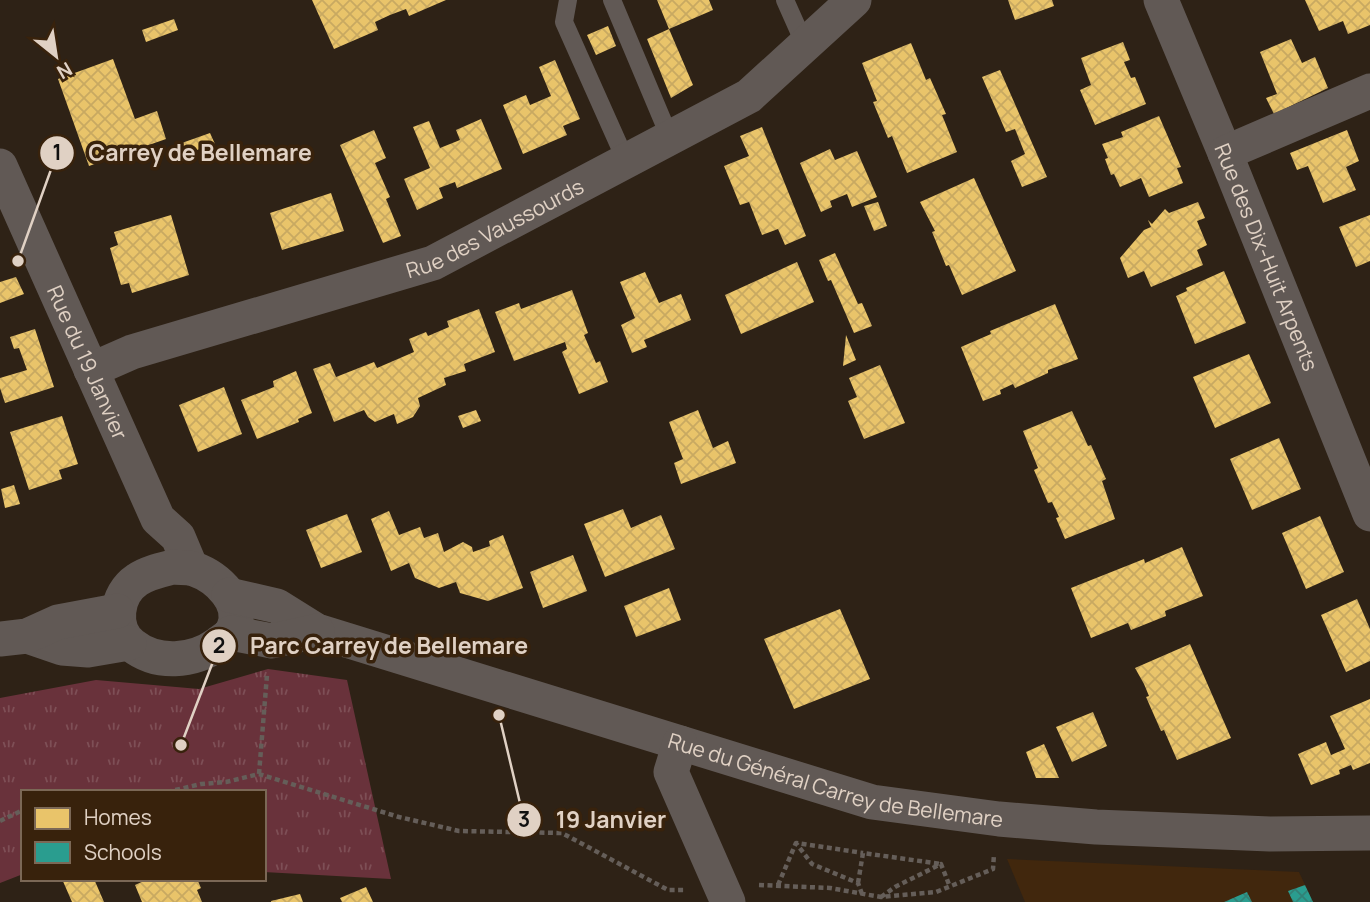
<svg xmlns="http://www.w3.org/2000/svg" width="1370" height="902" viewBox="0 0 1370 902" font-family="Manrope,sans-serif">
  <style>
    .built { fill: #41270d }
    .grass { fill: url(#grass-tufts) }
    .homes { fill: url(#homes-cross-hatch) }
    .schools { fill: url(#schools-cross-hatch) }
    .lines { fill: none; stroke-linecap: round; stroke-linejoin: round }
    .path { stroke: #655e59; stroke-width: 4.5; stroke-dasharray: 5 3.5; stroke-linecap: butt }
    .service { stroke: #615955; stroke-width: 18 }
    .minor { stroke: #615955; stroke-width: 35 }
    .labels { text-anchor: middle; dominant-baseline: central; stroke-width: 7; stroke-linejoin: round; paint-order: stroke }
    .street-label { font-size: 21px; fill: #e0d1c4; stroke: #38220c }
    .leader { fill: none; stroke: #e0d1c4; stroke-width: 2.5 }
    .callout-dot { fill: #e0d1c4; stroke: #38220c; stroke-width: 2.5 }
    .mark-label { font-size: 21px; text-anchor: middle; font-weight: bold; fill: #111 }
    .callout-label { font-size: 23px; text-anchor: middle; font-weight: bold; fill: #e0d1c4; stroke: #38220c; stroke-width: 7; stroke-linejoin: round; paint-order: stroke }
  </style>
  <defs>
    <pattern id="grass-tufts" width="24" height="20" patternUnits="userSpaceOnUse" patternTransform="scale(1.75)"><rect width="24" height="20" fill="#69323b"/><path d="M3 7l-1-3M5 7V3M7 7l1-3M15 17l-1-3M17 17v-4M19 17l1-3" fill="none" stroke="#7e4f56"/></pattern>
    <pattern id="homes-cross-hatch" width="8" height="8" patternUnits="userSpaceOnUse" patternTransform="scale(1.75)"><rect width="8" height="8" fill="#e9c46a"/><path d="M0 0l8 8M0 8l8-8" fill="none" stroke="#c8a961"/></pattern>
    <pattern id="schools-cross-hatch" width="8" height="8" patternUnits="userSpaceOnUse" patternTransform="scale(1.75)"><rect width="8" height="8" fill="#2a9d8f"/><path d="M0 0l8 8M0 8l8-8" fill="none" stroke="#328176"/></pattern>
  </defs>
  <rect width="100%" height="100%" fill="#2e2216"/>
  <!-- built -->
  <path class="built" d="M1007 859 1299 872 1313 902H1025Z"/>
  <!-- grass -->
  <path class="grass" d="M268 669 347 680 391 879 264 872V792H23V874L0 883V698L96 680 199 689Z"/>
  <!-- homes -->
  <path class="homes" d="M312 0H446L409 16 406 9 390 15 375 22 378 30 334 49Z
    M657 0H709L713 10 669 29Z
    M1008 0H1052L1054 6 1015 20Z
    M1305 0H1370V25L1348 34 1343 21 1319 31Z
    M174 19 178 30 146 42 142 30Z
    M608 26 616 46 596 55 587 35Z
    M669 29 693 85 671 98 647 39Z
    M1291 39 1302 63 1315 57 1328 88 1274 114 1266 98 1277 94 1260 52Z
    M1123 42 1130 60 1124 62 1131 78 1135 77 1146 104 1095 125 1080 90 1091 85 1081 58Z
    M911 43 926 80 930 78 946 114 942 115 957 152 907 173 892 136 888 138 873 102 877 101 862 63Z
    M113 59 135 119 157 111 166 139 89 166 58 79Z
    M555 60 580 119 563 126 567 135 523 154 503 105 526 95 530 105 551 96 539 67Z
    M1000 70 1047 177 1022 187 1011 161 1025 154 1015 129 1006 132 982 77Z
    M1159 116 1181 167 1177 168 1183 183 1149 197 1141 178 1120 187 1114 174 1111 175 1105 159 1108 158 1102 144 1123 137 1121 132Z
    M481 119 502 169 457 188 455 182 439 188 443 198 417 210 404 179 430 168 413 127 429 121 440 148 460 140 456 130Z
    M762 127 806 236 785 245 778 229 762 235 749 202 740 205 724 166 749 156 740 136Z
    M374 130 386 158 375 163 390 197 386 199 401 236 383 243 340 145Z
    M1347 130 1359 161 1346 167 1356 190 1323 203 1308 166 1297 170 1290 153Z
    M210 133 215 144 182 155 179 144Z
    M830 149 835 160 857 151 877 197 852 207 847 194 830 201 832 207 821 212 800 163Z
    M974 178 1016 271 962 295 949 265 946 266 932 232 935 231 920 202Z
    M331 193 344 231 282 250 270 213Z
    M878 202 887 226 874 231 864 206Z
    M1198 202 1205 218 1197 221 1207 245 1197 250 1203 265 1151 287 1144 271 1128 278 1120 258 1144 230 1151 227 1148 220 1152 224 1165 209 1169 213Z
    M171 215 189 275 132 293 129 283 121 285 110 248 118 245 114 232Z
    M1370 215V261L1356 267 1339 227Z
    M835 253 858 304 862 303 872 326 854 333 831 280 828 281 819 260Z
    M797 262 814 302 741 334 725 295Z
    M1224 271 1246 323 1195 344 1176 296 1187 291 1186 288Z
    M645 272 659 303 681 294 691 320 644 340 647 347 632 353 621 325 635 318 620 282Z
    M16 277 24 294 0 303V282Z
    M572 290 588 333 584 335 596 363 600 361 608 382 579 394 562 352 567 349 565 342 514 361 495 312 519 303 521 309Z
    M1055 304 1078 359 1048 370V373L1015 388 1013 384 1000 390 1001 394 983 401 961 347 991 334 990 331Z
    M479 309 495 352 464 364 466 371 444 378 446 385 418 398 420 406 413 417 397 424 394 414 375 422 368 417 364 410 334 422 313 369 330 363 336 377 374 362 377 368 414 352 409 339 426 332 428 336 449 327 447 321Z
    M35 329 54 387 5 403 0 388V378L27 370 19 348 14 349 10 337Z
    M846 335 856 360 843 366Z
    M1249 354 1271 403 1215 428 1193 377Z
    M880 365 905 423 864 439 848 401 857 397 849 378Z
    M296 371 312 413 298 419 299 422 257 439 241 400 274 387 273 381Z
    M224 387 242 434 198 452 179 405Z
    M476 410 481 421 463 428 458 416Z
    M698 410 713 448 728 441 736 463 681 484 674 463 683 459 669 422Z
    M1072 411 1088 446 1091 445 1106 479 1102 481 1115 519 1065 539 1056 518 1059 517 1052 502 1048 503 1034 470 1038 468 1023 431Z
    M62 416 78 464 59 470 62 479 29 490 10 432Z
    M1279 438 1301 489 1252 510 1230 459Z
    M14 485 20 504 5 508 1 489Z
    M623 509 631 528 661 515 675 549 605 577 584 524Z
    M389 511 399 535 420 527 424 538 438 533 444 552 463 542 472 547 473 552 490 546 489 541 503 535 523 588 488 601 460 593 456 582 439 588 415 578 409 563 391 571 371 519Z
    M347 514 362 552 321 568 306 530Z
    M1320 516 1344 572 1306 589 1282 533Z
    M1182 547 1203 596 1165 611 1166 616 1131 630 1128 623 1091 638 1071 588 1144 559 1145 563Z
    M573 555 587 591 543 608 530 572Z
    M669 588 681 620 636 637 624 606Z
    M1357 599 1370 629V661L1346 672 1321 615Z
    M840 609 870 679 794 709 764 639Z
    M1190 644 1231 738 1177 760 1164 730 1161 731 1146 697 1149 696 1144 684 1135 668Z
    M1370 699V763L1353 770 1351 765 1339 770 1340 774 1311 785 1298 754 1326 742 1331 755 1345 749 1330 716Z
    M1093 712 1107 746 1072 762 1056 727Z
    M1044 744 1059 778H1036L1026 752Z
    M62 879H94L104 902H72Z
    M148 879H197L201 888 197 890 202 902H142L135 885Z
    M366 887 373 902H342L340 898Z
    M300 894 303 902H271V901Z"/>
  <!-- schools -->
  <path class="schools" d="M1305 885 1313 902H1293L1288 891Z
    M1247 892 1252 902H1224Z"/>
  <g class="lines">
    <!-- path -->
    <path class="path" d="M259 774 267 675
      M167 792 201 784 226 782 259 774 399 817 459 831 562 833 668 890H685
      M0 821 23 810
      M858 883 863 853 941 864
      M759 885 830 888 881 897 936 892 993 869 994 854
      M778 885 796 843
      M862 894 858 883 812 864 796 843 863 853
      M881 897 895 887 941 864 950 887"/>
    <!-- service -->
    <path class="service" d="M568 0 564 22 626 161
      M612 0 670 138
      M785 0 805 45"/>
    <!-- minor -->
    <g class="minor">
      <path id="s1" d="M1161 0 1225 153 1370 514"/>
      <path d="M1225 153 1370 91"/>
      <path id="s2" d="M0 166 158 519 178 537 191 568"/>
      <path id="s3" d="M91 370 132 352 433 263 749 96 854 0"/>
      <path d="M173 567C179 568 187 567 194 569 217 577 246 603 233 630 230 636 223 640 218 644 193 662 157 665 132 645 111 628 116 594 137 580 147 573 161 570 173 567Z"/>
      <path id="s4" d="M229 595 277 606 317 631 872 802 999 819 1096 827 1270 834 1370 833"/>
      <path d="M231 633 272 641 317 631"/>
      <path d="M27 636 62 648 88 650 129 643"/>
      <path d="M0 639 27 636 58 622 117 611"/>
      <path d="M680 743 671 772 728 902"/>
    </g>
  </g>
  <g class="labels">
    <!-- street labels -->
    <g class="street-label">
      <text stroke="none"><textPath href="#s3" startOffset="429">Rue des Vaussourds</textPath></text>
      <text stroke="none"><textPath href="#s1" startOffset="278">Rue des Dix-Huit Arpents</textPath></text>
      <text stroke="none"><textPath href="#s2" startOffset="215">Rue du 19 Janvier</textPath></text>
      <text stroke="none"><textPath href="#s4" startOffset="637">Rue du Général Carrey de Bellemare</textPath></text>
    </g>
  </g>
  <!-- callouts -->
  <path class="leader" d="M18 261L57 153M181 745L219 646M499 715L524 820"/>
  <g class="callout-dot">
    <circle cx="18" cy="261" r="7"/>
    <circle cx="181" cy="745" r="7"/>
    <circle cx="499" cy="715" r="7"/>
    <circle cx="57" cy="153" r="18"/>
    <circle cx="219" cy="646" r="18"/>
    <circle cx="524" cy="820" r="18"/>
  </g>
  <g class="mark-label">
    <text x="57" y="160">1</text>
    <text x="219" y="653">2</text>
    <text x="524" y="827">3</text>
  </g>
  <g class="callout-label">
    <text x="200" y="161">Carrey de Bellemare</text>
    <text x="389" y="654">Parc Carrey de Bellemare</text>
    <text x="611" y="828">19 Janvier</text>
  </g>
  <!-- legend -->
  <rect x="21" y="790" width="245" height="91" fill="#38220c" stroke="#7b6856" stroke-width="2"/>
  <rect x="35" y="808" width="35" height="21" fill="#e9c46a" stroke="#7b6856" stroke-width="2"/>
  <text x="84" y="825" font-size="21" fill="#e0d1c4">Homes</text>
  <rect x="35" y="842" width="35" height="21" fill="#2a9d8f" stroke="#7b6856" stroke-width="2"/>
  <text x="84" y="860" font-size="21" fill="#e0d1c4">Schools</text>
  <!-- north arrow -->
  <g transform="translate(56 56) rotate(150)" stroke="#38220c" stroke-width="5" paint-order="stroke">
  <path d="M0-5L12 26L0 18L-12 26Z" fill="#e0d1c4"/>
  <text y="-10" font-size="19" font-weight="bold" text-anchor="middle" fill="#e0d1c4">N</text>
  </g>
</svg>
